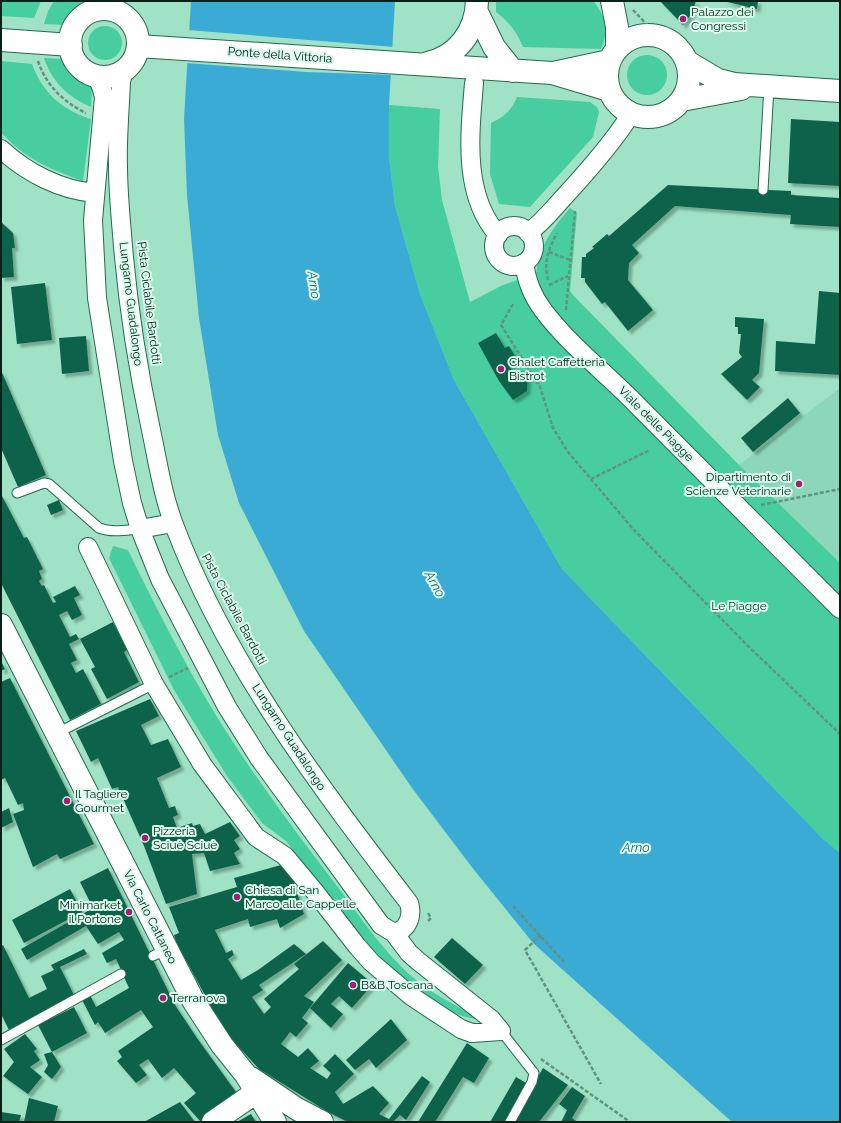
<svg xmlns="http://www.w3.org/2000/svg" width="841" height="1123" viewBox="0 0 841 1123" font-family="Raleway,sans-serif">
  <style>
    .built { fill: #8cd7b9 }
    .green { fill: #47cda0 }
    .water { fill: #3aabd5 }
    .pier { fill: #9fe2c6 }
    .building { fill: #0e634a; filter: url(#shadow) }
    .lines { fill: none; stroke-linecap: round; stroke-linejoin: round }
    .lane-casing { stroke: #256951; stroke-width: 11 }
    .street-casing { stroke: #256951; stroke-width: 20 }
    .secondary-casing { stroke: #256951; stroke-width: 24 }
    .path { stroke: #619480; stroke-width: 2.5; stroke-dasharray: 4 2; stroke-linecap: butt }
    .lane { stroke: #fff; stroke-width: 9 }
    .street { stroke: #fff; stroke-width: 18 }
    .secondary { stroke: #fff; stroke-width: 22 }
    .poi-dot { fill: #a01f72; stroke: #dafbec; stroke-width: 1.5 }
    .labels { text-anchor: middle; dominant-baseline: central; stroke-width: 4; stroke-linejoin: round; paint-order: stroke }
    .poi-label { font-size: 12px; fill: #052118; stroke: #dafbec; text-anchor: start }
    .street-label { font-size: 12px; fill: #052118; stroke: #dafbec }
    .park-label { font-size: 12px; fill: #014431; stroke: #dafbec }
    .water-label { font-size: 13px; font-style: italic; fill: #235d74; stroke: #dafbec }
  </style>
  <defs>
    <filter id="shadow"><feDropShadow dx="3.5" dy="3.5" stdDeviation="1" flood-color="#0004"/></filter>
  </defs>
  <rect width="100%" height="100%" fill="#9fe2c6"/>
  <!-- built -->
  <path class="built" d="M840 388V563L739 465Z"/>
  <!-- green -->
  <path class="green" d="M1 1H41L34 18 1 16Z
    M54 1H83L70 13 65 25 44 24 48 11Z
    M496 1H593C606 15 609 32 601 49L523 47C517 32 509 22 496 12Z
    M88 43a17 17 0 1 1 34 0a17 17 0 1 1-34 0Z
    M627 75a20 20 0 1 1 40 0a20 20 0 1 1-40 0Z
    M44 58 63 59C68 72 79 82 92 87L91 107C68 97 52 82 44 58Z
    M1 61 32 64C42 92 62 110 91 119L83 181C52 170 23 158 1 132Z
    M517 97 590 102 597 107 599 112 593 137 530 207 499 204 490 174 491 123C504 117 511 111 517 97Z
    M389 105 440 109 438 167 442 200 470 302 503 285 536 273C540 245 552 229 570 208L577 213 570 291 573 295 739 465 840 563V853L823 839 562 569 454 380 420 294 395 206 389 157Z
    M113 546 128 550C152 599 177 649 205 697 244 763 290 825 337 886 362 919 390 962 424 986 442 999 462 1009 482 1019H475L462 1016 447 1010 400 979 375 959 286 841 262 823 227 776 174 690 109 558Z"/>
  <!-- water -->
  <path class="water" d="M191 1H395L389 105V157L395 206 420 294 454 380 562 569 823 839 840 853V1122H732L533 943 471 866 412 788 304 631 239 503 218 435 199 318 187 195 184 119Z"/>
  <!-- pier -->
  <path class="pier" d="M188 30 394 47 393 75 306 72 186 63Z"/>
  <!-- building -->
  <path class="building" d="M660 1H696L692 13 683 25Z
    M723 1H758L757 9Z
    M791 119 840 122V186L788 183Z
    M668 185 791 191V195L840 198V227L790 224 791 215 675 206 632 245 639 253 629 263 628 280 653 310 628 331 605 302 602 304 585 282V278H581L582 257H586V254L594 248 592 247 607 234 609 236Z
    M1 222 13 233 15 248H12L14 277 1 278Z
    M45 283 52 340 17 344 11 287Z
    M819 291 840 293V375L775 371 776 341 815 344Z
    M735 317 764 319 759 373 752 380 760 387 747 400 721 374 742 357 739 353 741 334H738V327H735Z
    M496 333 505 348 509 346 518 361 509 366 512 371 528 372 527 391 513 400 499 381 478 343Z
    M86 336 89 371 62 374 59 338Z
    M1 370 46 475 18 487 1 448Z
    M788 398 800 413 753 452 741 438Z
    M1 494 24 538 27 537 43 569 39 571 42 579 39 581 42 586 44 585 53 603 56 602 53 597 75 586 80 595 74 598 82 615 72 620 67 611 59 615 70 637 76 634 79 639 69 644 77 660 71 663 76 673 83 669 101 704 70 720 1 583Z
    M59 500 63 510 51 515 47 505Z
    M113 622 127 650 124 652 139 682 107 699 91 669 95 667 80 639Z
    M1 661 5 669 1 671Z
    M10 678 94 844 60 859 57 854 33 867 13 814 24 810 23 803 18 805 5 778 1 780V682Z
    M150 699 159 716 141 725 151 745 168 739 181 767 157 778 169 808 175 806 178 815 173 817 177 828 192 823 193 826 200 824 205 834 230 822 240 836 234 840 240 849 234 853 240 864 210 871 204 853 192 854 197 894 166 904 144 846 118 787 112 789 98 758 91 762 76 731Z
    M9 808 13 822 1 828V812Z
    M281 865 292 877 304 914 280 928 277 919 250 927 248 919 215 930 226 953 232 950 234 955 228 959 241 980 258 970 294 944 306 954 259 985 263 990 252 997 264 1014 271 1007 264 999 299 969 294 964 323 941 342 960 304 996 314 1002 302 1018 308 1023 296 1037 290 1032 281 1044 298 1057 308 1048 319 1061 310 1068 327 1079 331 1073 323 1066 335 1054 354 1074 335 1092 343 1104 373 1086 389 1103 379 1114 389 1119 422 1076 430 1082 406 1120 400 1115 393 1122H348L328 1112 259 1069 225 1032 176 942 174 935 179 933 169 907 237 887 234 878Z
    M108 868 175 1005 197 1038 236 1092 201 1122 184 1103 196 1093 174 1068 162 1078 148 1059 139 1065 147 1075 136 1083 117 1061 122 1057 118 1051 153 1027 141 1010 105 1033 98 1022 95 1025 82 1000 90 995 96 1007 129 988 116 959 107 963 102 953 124 940 119 932 98 944 86 926 27 960 21 949 93 908 80 882Z
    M70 889 82 912 24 943 12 920Z
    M452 938 483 965 465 984 434 957Z
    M3 945 29 998 47 989 41 976 54 970 51 965 84 949 87 954 60 967 75 997 9 1030 1 1014V946Z
    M348 963 373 984 352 1008 339 996 331 1004 343 1014 331 1028 310 1008Z
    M74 1007 87 1033 52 1052 61 1067 52 1079 44 1072 48 1065 44 1054 52 1052 38 1025Z
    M391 1019 407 1040 376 1068 369 1059 355 1070 346 1060Z
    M25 1034 37 1049 34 1051 40 1060 30 1067 42 1077 28 1094 3 1076 14 1062 4 1049Z
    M467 1043 489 1058 474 1083 463 1077 435 1122H418Z
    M543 1068 568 1085 539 1122H512Z
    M516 1077 528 1084 508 1122H490Z
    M572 1087 585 1096 572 1118 577 1122H561L567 1110 559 1104Z
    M29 1098 58 1106 54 1122H24Z
    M180 1102 195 1122H144Z
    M1 1112 21 1115 19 1122H1Z
    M251 1114 256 1122H237Z"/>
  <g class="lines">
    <defs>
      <path id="lane" d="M763 190 769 87
        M17 493 44 483 49 484 99 528C112 533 126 530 140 529
        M57 733 154 684
        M153 956 167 949
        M501 1031 534 1073 532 1082 510 1122
        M1 1040 121 974"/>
      <path id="street" d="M124 71 121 81C120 109 117 138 118 166 118 189 120 211 122 234 127 300 137 365 151 430 158 463 163 498 176 530 229 667 320 787 409 903 413 916 408 930 394 933
        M96 76 101 86 104 97 93 220 97 298 123 461 132 503 140 529 160 579 227 707 259 758 381 925 394 933 409 953 418 961 491 1019 501 1031
        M474 83C470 133 462 194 498 235
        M1 149C27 173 60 190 95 193
        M494 246a20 20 0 1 1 40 0a20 20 0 1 1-40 0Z
        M528 233C542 223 552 210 563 198 588 171 612 144 631 114
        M524 263C527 282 532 295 543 310 569 345 607 374 637 405 705 473 772 541 840 609
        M140 529 173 523
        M88 547 154 684 202 764 256 837 285 856 315 892 357 946 371 962 411 996 461 1029 472 1033 501 1031"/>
      <path id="secondary" d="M612 1 617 27V49
        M70 43a34 34 0 1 1 68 0a34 34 0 1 1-68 0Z
        M477 12 494 47 513 71
        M607 76a41 41 0 1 1 82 0a41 41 0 1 1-82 0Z
        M1 40 71 45
        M138 46 552 73 609 90
        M686 61 718 80 734 84 840 91
        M428 63C457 56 476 32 477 1
        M553 73 609 61
        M682 100 741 89
        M1 625 194 1002 222 1045 246 1075 275 1122
        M251 1078 297 1109 322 1122
        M213 1122 255 1093"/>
    </defs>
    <!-- lane casing -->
    <use href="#lane" class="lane-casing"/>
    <!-- street casing -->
    <use href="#street" class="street-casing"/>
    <!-- secondary casing -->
    <use href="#secondary" class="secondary-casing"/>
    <!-- path -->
    <path class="path" d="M633 10 654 32 664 38
      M38 61C46 85 63 102 86 113
      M549 252 570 260
      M548 280C543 263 549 248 557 233
      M549 285 568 276
      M513 304 501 325 540 387 553 428 568 452 633 529 748 646 840 734
      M566 310 575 211
      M591 479 650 450
      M761 505 840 489
      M169 677 188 668
      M513 906 565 963
      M428 921 431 918 428 913
      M541 935 525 950 601 1084
      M541 1059 630 1122"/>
    <!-- lane -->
    <use href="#lane" class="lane"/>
    <!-- street -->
    <use href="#street" class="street"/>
    <!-- secondary -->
    <use href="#secondary" class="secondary"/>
  </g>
  <!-- markers -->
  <g class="poi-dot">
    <circle cx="683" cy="19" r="4"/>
    <circle cx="501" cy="369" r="4"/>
    <circle cx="799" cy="484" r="4"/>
    <circle cx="67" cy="801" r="4"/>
    <circle cx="145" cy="838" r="4"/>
    <circle cx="237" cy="897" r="4"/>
    <circle cx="129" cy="912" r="4"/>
    <circle cx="353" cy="985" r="4"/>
    <circle cx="163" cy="998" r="4"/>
  </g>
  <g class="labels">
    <!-- poi labels -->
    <g class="poi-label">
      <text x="691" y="12">Palazzo dei<tspan x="691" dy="14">Congressi</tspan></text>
      <text x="509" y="362">Chalet Caffetteria<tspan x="509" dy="14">Bistrot</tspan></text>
      <text x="791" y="477" text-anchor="end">Dipartimento di<tspan x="791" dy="14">Scienze Veterinarie</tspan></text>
      <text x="75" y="794">Il Tagliere<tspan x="75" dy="14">Gourmet</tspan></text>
      <text x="153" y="831">Pizzeria<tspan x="153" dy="14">Sciuè Sciuè</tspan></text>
      <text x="245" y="890">Chiesa di San<tspan x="245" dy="14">Marco alle Cappelle</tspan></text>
      <text x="121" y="905" text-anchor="end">Minimarket<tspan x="121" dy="14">il Portone</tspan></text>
      <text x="361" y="985">B&amp;B Toscana</text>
      <text x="171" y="998">Terranova</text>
    </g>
    <!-- street labels -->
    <g class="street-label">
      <text transform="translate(280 55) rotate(4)">Ponte della Vittoria</text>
      <text transform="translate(149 303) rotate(83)">Pista Ciclabile Bardotti</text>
      <text transform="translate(131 304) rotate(83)">Lungarno Guadalongo</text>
      <text transform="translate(656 424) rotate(45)">Viale delle Piagge</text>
      <text transform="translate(234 609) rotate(62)">Pista Ciclabile Bardotti</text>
      <text transform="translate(289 737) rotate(57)">Lungarno Guadalongo</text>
      <text transform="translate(150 917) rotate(63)">Via Carlo Cattaneo</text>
    </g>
    <!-- park labels -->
    <g class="park-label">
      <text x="739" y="606">Le Piagge</text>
    </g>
    <!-- water labels -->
    <g class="water-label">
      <text transform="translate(314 285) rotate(81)">Arno</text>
      <text transform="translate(435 584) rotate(61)">Arno</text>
      <text x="636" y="847">Arno</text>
    </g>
  </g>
  <!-- border -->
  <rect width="841" height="1123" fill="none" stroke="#052118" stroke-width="4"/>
</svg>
